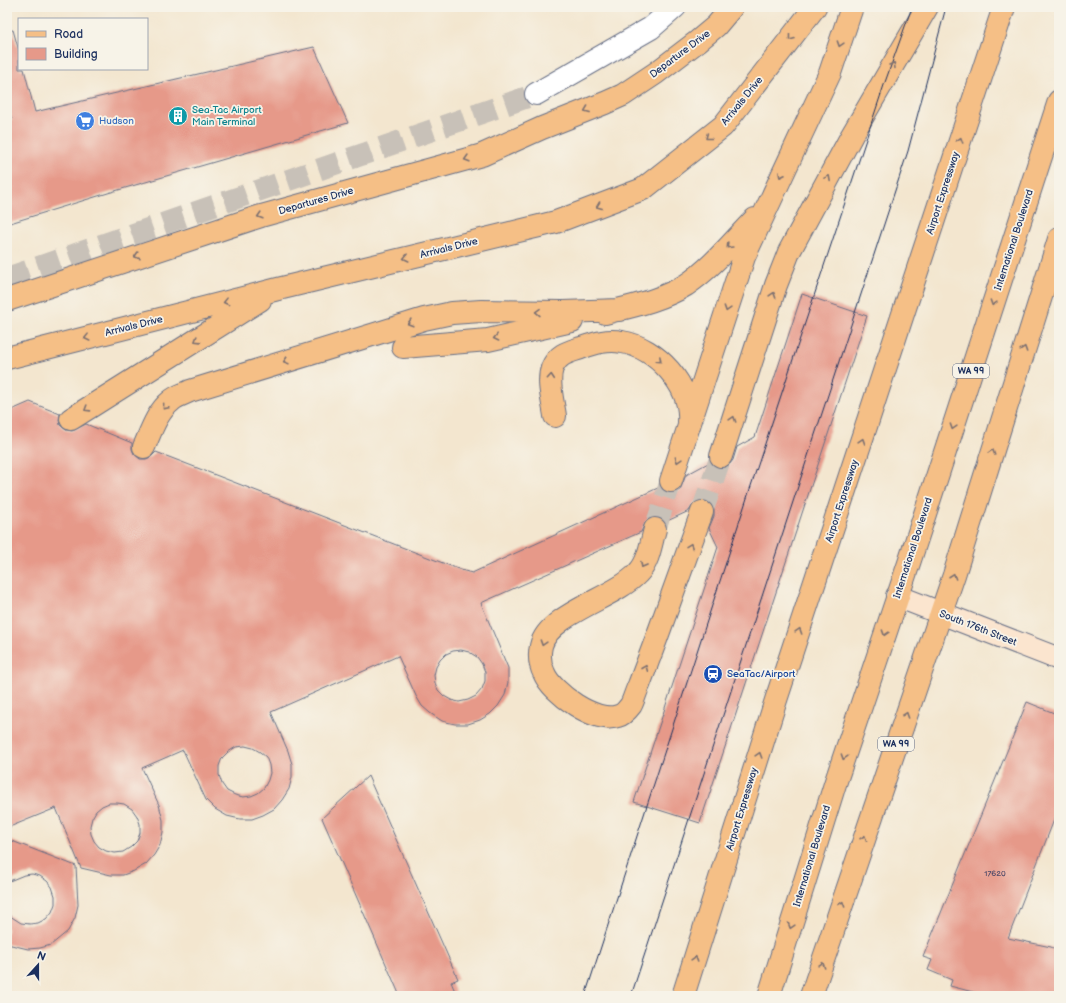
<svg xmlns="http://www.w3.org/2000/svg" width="1066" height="1003" viewBox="0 0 1066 1003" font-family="'Balsamiq Sans',sans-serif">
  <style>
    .building { fill: #e69989; fill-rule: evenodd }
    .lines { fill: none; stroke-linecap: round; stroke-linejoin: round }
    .street-tunnel { stroke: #c8c1b8; stroke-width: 22; stroke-dasharray: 22 11; stroke-linecap: butt }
    .highway-tunnel { stroke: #c8c1b8; stroke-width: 22; stroke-dasharray: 22 11; stroke-linecap: butt }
    .street-casing { stroke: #676f86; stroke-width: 24 }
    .secondary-casing { stroke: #676f86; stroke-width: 24 }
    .primary-casing { stroke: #676f86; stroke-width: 24 }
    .highway-casing { stroke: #676f86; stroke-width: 24 }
    .street { stroke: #fff; stroke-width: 22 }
    .secondary { stroke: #fbe5cf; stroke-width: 22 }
    .primary { stroke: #f5bf86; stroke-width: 22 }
    .highway { stroke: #f5bf86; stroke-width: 22 }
    .tram { stroke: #1b2f5e; stroke-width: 1 }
    .oneway { stroke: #7d7070 }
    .labels { text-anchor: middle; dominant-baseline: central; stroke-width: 3.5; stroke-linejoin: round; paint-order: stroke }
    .number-label { font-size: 8px; fill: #4e4a69 }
    .shield { fill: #f7f3e8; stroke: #5d6a87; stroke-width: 1 }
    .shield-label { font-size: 9px; font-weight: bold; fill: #1b2f5e }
    .street-label { font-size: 10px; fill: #1b2f5e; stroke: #f7f3e8 }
    .culture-label { font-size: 10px; fill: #0d838f; stroke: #f7f3e8; text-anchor: start }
    .shop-label { font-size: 10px; fill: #366cbe; stroke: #f7f3e8; text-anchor: start }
    .transit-label { font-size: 10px; fill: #164399; stroke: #f7f3e8; text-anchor: start }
  </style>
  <rect width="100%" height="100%" fill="#f7f3e8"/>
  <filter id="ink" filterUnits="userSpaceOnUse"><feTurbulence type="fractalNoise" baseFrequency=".025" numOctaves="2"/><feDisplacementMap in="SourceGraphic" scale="8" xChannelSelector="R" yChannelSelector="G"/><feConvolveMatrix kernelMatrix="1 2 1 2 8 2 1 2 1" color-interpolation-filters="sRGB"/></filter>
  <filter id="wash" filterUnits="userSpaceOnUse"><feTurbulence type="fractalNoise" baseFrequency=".012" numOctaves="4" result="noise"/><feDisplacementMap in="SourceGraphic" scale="16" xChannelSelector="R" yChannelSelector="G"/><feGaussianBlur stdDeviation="0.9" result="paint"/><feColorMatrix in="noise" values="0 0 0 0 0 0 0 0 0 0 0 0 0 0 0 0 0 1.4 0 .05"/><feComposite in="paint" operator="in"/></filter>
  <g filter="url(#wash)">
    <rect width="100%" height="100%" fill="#f3e6cf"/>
    <g id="blocks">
      <!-- building -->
      <path class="building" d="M13 30 19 51V69H24L35 112 314 47 348 123 108 193 7 224V122L12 119 7 107V31Z
        M802 294 867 316 700 823 634 802 718 547 709 528 714 516V509L712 504 707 500H700L694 503 689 511 665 522 659 517H651L646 521 641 532 481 603 508 668V682L505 695 498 706 490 714 480 720 468 724H455L442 721 430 713 422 706 416 696 398 656 271 712 288 751 292 764V777L289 789 282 800 274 809 263 815 252 819H240L227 816 215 809 206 800 183 750 142 768 159 805 163 820V832L160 845 154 855 146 864 134 871 123 875H111L81 868 56 808 7 828V412L30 402 60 414 59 420 60 425 66 430 72 431 86 424 132 443V449L134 454 140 459H146L151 457 156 452 461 570 472 573 660 487 667 493H674L680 490 686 475 710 462 712 465 718 468H724L729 465 733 460 737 447 755 437ZM461 650 469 652 477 657 482 664 485 672V681L482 689 476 696 468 700 459 702 451 700 444 696 438 690 435 683 434 675 436 667 440 660 446 654 453 651ZM245 746 253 748 260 752 266 757 269 765 270 773 268 780 264 788 258 793 251 796 243 797 235 795 227 791 222 784 219 775V766L222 758 228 752 236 747ZM109 803H117L124 804 132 809 137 816 140 824V833L137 841 131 847 123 852 115 853 106 851 99 847 94 841 91 834 90 826 92 818 96 811 102 806Z
        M1027 702 1059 715V807L1008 938 1051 947 1059 951V996H988L950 986 952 980 928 970 932 960 923 957Z
        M368 776 458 979 451 982 457 996H400L322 818Z
        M7 839 76 866 78 905 75 918 68 931 51 945 40 948 28 949 7 944V914L21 923 30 924 38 923 46 919 52 912 55 904V896L52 887 47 881 40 876 32 874 24 875 7 882Z"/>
    </g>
  </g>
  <g filter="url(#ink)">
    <use href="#blocks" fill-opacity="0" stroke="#676f86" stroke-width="1"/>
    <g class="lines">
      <!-- street-tunnel -->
      <path class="street-tunnel" d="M7 278 536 94"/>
      <!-- highway-tunnel -->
      <path class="highway-tunnel" d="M702 512 721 456
        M655 529 671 481"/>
      <defs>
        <path id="street" d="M536 94 651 28 675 7"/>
        <path id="secondary" d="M897 596 1059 659"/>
        <path id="primary" d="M769 996 835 784 910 560 1059 101
          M811 996 954 575 1059 239"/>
        <path id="highway" d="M7 300 261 216 482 155 542 128 605 103 623 95 656 73 698 41 716 26 732 7
          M605 313C633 306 662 300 686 285 713 267 733 241 755 219
          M403 347 488 340 572 321
          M7 358 278 289 556 222 643 189 723 126 815 7
          M555 416C553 401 547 382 552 368 558 354 568 352 581 348 595 343 608 339 622 342 656 347 692 386 689 422
          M71 419 260 300
          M144 447C151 431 157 412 171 401 176 396 184 394 190 391L424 319 452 313 481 311 563 312 619 310
          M721 456 776 285 789 252 852 135 927 7
          M671 481 744 257 830 73 852 7
          M655 529C651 543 649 562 638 573 615 598 548 614 541 646 539 655 540 665 544 673 552 693 596 724 618 716 623 715 628 709 631 705 634 699 636 691 639 685 645 669 651 653 657 637 672 595 687 553 702 512
          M683 996 776 700 1004 7"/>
      </defs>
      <!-- street casing -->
      <use href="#street" class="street-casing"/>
      <!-- secondary casing -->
      <use href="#secondary" class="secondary-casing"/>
      <!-- primary casing -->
      <use href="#primary" class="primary-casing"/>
      <!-- highway casing -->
      <use href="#highway" class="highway-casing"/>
      <!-- street -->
      <use href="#street" class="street"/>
      <!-- secondary -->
      <use href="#secondary" class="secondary"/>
      <!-- primary -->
      <use href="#primary" class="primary"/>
      <!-- highway -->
      <use href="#highway" class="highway"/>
      <!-- tram -->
      <path class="tram" d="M585 996 747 498 884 85 912 7
        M631 996 908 151 946 7"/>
    </g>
    <!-- one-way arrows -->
    <defs><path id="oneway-chevron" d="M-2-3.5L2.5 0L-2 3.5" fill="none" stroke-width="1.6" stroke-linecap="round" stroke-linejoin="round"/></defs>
    <g class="oneway">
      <use href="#oneway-chevron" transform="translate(791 38) rotate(128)"/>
      <use href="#oneway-chevron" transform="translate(840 44) rotate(108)"/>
      <use href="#oneway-chevron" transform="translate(893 65) rotate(-59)"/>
      <use href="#oneway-chevron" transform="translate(587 110) rotate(159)"/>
      <use href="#oneway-chevron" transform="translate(708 137) rotate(142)"/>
      <use href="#oneway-chevron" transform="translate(960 140) rotate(-72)"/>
      <use href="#oneway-chevron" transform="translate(467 159) rotate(164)"/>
      <use href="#oneway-chevron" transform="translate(781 175) rotate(116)"/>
      <use href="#oneway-chevron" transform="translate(828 178) rotate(-62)"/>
      <use href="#oneway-chevron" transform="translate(599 206) rotate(159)"/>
      <use href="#oneway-chevron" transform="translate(260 216) rotate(163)"/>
      <use href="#oneway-chevron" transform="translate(729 246) rotate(134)"/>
      <use href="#oneway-chevron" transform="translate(137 256) rotate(162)"/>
      <use href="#oneway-chevron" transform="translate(406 258) rotate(166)"/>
      <use href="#oneway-chevron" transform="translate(773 295) rotate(-72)"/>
      <use href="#oneway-chevron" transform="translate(226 302) rotate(166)"/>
      <use href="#oneway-chevron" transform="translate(993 303) rotate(108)"/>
      <use href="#oneway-chevron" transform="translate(727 309) rotate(108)"/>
      <use href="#oneway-chevron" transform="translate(538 312) rotate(-179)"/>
      <use href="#oneway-chevron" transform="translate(410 323) rotate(164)"/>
      <use href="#oneway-chevron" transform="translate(87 338) rotate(166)"/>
      <use href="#oneway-chevron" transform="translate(496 338) rotate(167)"/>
      <use href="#oneway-chevron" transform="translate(197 340) rotate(148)"/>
      <use href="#oneway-chevron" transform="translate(1024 349) rotate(-72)"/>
      <use href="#oneway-chevron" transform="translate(659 360) rotate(42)"/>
      <use href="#oneway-chevron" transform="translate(286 361) rotate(163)"/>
      <use href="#oneway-chevron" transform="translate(551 377) rotate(-85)"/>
      <use href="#oneway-chevron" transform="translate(165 407) rotate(131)"/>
      <use href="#oneway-chevron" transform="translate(87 409) rotate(148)"/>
      <use href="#oneway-chevron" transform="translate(733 419) rotate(-72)"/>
      <use href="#oneway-chevron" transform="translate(953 427) rotate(108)"/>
      <use href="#oneway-chevron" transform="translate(862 441) rotate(-72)"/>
      <use href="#oneway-chevron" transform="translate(992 452) rotate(-73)"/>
      <use href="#oneway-chevron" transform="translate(678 460) rotate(108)"/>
      <use href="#oneway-chevron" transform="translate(690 546) rotate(-70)"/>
      <use href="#oneway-chevron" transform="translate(643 565) rotate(119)"/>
      <use href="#oneway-chevron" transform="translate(953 576) rotate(-71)"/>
      <use href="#oneway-chevron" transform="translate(799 631) rotate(-72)"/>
      <use href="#oneway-chevron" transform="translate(885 633) rotate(108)"/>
      <use href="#oneway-chevron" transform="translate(543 643) rotate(108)"/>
      <use href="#oneway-chevron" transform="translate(645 668) rotate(-68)"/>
      <use href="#oneway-chevron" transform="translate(906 715) rotate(-71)"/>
      <use href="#oneway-chevron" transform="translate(759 755) rotate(-73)"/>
      <use href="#oneway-chevron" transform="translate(844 757) rotate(108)"/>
      <use href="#oneway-chevron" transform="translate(864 838) rotate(-71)"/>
      <use href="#oneway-chevron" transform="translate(842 904) rotate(-71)"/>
      <use href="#oneway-chevron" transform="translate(791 926) rotate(107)"/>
      <use href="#oneway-chevron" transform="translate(695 959) rotate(-73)"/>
      <use href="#oneway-chevron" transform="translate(822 965) rotate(-72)"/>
    </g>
  </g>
  <!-- icons -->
  <defs>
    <symbol id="building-disc" viewBox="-11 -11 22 22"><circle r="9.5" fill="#0f9aa8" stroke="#f7f3e8"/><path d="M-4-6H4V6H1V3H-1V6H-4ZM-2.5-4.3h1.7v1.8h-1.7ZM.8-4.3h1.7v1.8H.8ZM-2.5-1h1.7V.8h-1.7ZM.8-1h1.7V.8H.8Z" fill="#fff"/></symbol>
    <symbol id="supermarket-disc" viewBox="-11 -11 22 22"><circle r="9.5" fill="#3f7fe0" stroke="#f7f3e8"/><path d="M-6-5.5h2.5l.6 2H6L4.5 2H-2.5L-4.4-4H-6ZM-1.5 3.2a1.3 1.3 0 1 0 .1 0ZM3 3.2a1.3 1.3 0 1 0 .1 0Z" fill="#fff"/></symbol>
    <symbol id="station-disc" viewBox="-11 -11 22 22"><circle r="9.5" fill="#1a4fb4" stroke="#f7f3e8"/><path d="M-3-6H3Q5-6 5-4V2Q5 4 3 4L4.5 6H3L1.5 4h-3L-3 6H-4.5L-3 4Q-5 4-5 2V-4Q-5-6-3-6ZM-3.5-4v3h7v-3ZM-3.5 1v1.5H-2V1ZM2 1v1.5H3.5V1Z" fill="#fff"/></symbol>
  </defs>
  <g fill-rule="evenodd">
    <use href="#building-disc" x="167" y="105" width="22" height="22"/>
    <use href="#supermarket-disc" x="74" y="110" width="22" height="22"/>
    <use href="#station-disc" x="702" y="663" width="22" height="22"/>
  </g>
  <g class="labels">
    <!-- number labels -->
    <g class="number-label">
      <text x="995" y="873">17620</text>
    </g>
    <!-- shield labels -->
    <g class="shield">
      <rect x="953" y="364" width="36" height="14" rx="3"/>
      <rect x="878" y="737" width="36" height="14" rx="3"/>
    </g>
    <g class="shield-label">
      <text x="971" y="371">WA 99</text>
      <text x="896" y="744">WA 99</text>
    </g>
    <!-- street labels -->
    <g class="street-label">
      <text transform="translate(680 54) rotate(-37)">Departure Drive</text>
      <text transform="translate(742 101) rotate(-51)">Arrivals Drive</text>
      <text transform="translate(943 193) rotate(-72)">Airport Expressway</text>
      <text transform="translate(316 201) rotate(-16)">Departures Drive</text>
      <text transform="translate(1014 240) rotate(-72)">International Boulevard</text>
      <text transform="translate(449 248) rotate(-14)">Arrivals Drive</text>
      <text transform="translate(134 326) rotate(-14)">Arrivals Drive</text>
      <text transform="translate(842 501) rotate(-72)">Airport Expressway</text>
      <text transform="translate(913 548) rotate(-72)">International Boulevard</text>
      <text transform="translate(978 628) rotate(21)">South 176th Street</text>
      <text transform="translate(742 809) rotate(-73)">Airport Expressway</text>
      <text transform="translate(812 856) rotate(-73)">International Boulevard</text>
    </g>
    <!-- culture labels -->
    <g class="culture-label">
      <text x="192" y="110">Sea-Tac Airport<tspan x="192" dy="12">Main Terminal</tspan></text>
    </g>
    <!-- shop labels -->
    <g class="shop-label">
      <text x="99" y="121">Hudson</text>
    </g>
    <!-- transit labels -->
    <g class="transit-label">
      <text x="727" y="674">SeaTac/Airport</text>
    </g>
  </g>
  <!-- margin -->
  <rect width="1066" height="1003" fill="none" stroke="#f7f3e8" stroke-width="24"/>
  <!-- legend -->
  <rect x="18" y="18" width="130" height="52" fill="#f7f3e8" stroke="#9fa5b1"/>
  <rect x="26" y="31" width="20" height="6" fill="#f5bf86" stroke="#9fa5b1"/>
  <text x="54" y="38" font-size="12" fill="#1b2f5e">Road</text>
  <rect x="26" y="48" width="20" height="12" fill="#e69989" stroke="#9fa5b1"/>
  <text x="54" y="58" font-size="12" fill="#1b2f5e">Building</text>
  <!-- north arrow -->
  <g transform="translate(38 965) rotate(21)" stroke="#f7f3e8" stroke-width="3" paint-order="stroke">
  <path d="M0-3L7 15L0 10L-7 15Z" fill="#1b2f5e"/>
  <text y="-6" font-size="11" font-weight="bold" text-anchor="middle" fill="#1b2f5e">N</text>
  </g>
</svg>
